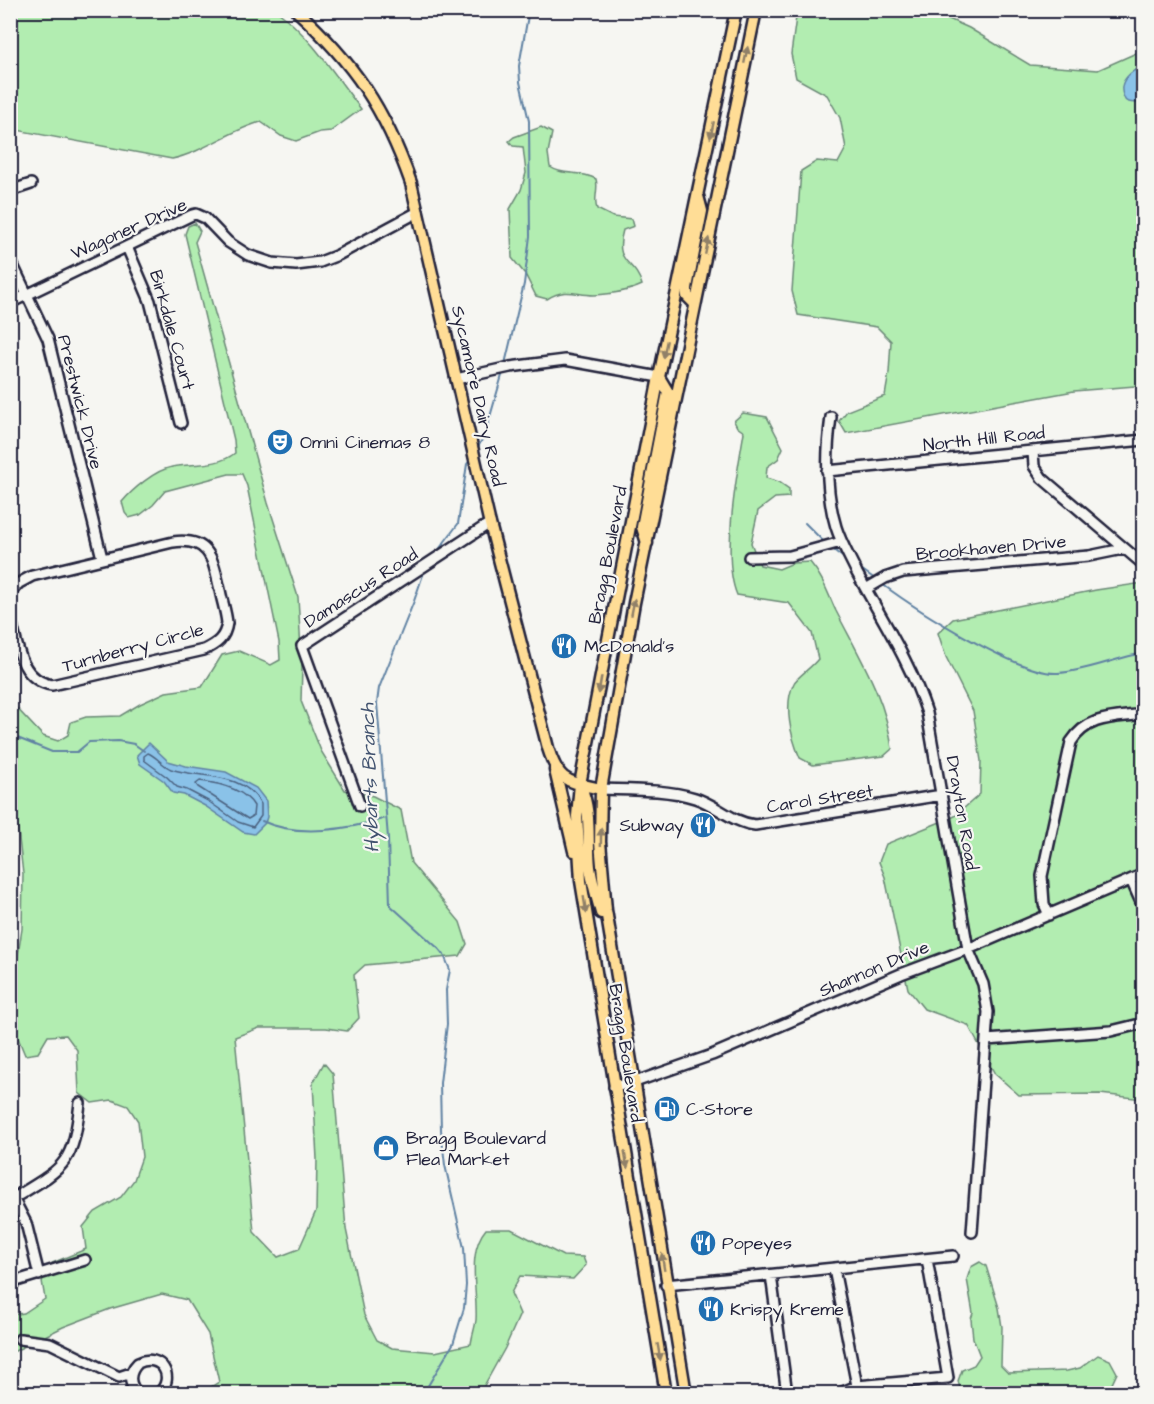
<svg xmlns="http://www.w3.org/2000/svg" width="1154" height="1404" viewBox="0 0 1154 1404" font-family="'Architects Daughter',sans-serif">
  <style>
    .green { fill: #b2edb1; stroke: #6a8876; stroke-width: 1.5 }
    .water { fill: #8ac2e8; stroke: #6082a3; stroke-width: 1.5 }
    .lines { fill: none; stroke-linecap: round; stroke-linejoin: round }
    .shore { stroke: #4c6280; stroke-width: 1.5 }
    .stream { stroke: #6082a3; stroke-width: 2 }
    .minor-casing { stroke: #22223b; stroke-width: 14 }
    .major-casing { stroke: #22223b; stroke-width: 15 }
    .minor { stroke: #f6f6f2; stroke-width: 9 }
    .major { stroke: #ffdd96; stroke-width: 10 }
    .oneway { fill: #908068 }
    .labels { text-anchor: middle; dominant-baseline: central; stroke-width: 4.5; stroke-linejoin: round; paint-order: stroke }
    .street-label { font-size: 18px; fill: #22223b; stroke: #f6f6f2 }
    .poi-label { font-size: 18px; fill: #22223b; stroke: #f6f6f2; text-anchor: start }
    .water-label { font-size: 20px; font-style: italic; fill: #41526f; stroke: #f6f6f2 }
  </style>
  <rect width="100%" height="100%" fill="#f6f6f2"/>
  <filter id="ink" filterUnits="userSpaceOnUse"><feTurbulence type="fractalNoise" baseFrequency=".0167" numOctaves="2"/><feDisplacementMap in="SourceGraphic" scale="12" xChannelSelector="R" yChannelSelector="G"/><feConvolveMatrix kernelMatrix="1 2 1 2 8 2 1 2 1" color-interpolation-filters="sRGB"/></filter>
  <g filter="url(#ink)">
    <!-- green -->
    <path class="green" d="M797 10 931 11 969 28 1030 65 1098 70 1143 50V389L1135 386 1074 391 846 433 839 421 847 411 885 396 889 373 891 341 877 327 798 315 792 291 801 171 817 161 838 163 846 148 840 118 827 95 796 78 791 54Z
      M10 11H277C312 38 334 74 361 109L331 131 320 132 296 141 281 136 261 122C230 130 204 152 172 159L11 129Z
      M541 127 552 133 548 153 550 167C563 176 580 170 596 179 599 190 593 198 597 209L613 217 632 219 634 226 623 230C613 265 635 259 642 285 627 292 611 294 594 295 575 295 567 287 547 299L536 296 525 274 512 258 510 209 521 190 526 173 523 147 513 146 509 141 514 137Z
      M195 223 200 231 195 242 268 503 298 597 302 668 301 701 321 751 345 790 373 796 401 810 411 863 460 922 467 944 460 956 365 965 354 975 359 1018 347 1031 326 1028H259L235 1037 254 1232 278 1257 299 1249 316 1211 317 1159 313 1083 324 1063 333 1074 346 1229 364 1315 377 1340 392 1348 435 1352 471 1344C472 1336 475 1328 476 1320 478 1292 466 1252 486 1229H511L563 1256 583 1257 586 1265 573 1279 520 1276 511 1293 520 1314 505 1348 480 1393H192L193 1389H208L219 1382 208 1334 187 1300 162 1294 110 1309 63 1327 11 1353V1315L24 1313 45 1299 42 1281 52 1263 86 1249 83 1227 95 1212 121 1197 134 1180 142 1157 138 1121 128 1106 112 1100 92 1103 79 1093 77 1050 66 1035 48 1036 38 1053 25 1055 16 1033 11 999 22 929 23 874 18 830 11 809V702L43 736 58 741 68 735 71 722 86 717 120 716 140 704 166 692 202 687 222 655 239 651 271 665 280 660 279 642 247 486 242 474H229L165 491 153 505 140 515 129 518 125 513 122 502C132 490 155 470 172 467 193 463 218 467 235 453L234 440 185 234 188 226Z
      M743 413 767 417 783 448 778 459 767 467 766 478 779 482 789 489V497L775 498 758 511 751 543 760 565 779 569 793 563 810 562C823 577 828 594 836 611 859 656 886 698 892 749L884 756 813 765 800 758C791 737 783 705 794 683 796 678 812 667 818 659L812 633 789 603 737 595C721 558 737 473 744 432L737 427 734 421Z
      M1143 583V1099L1100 1094 1019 1095 995 1074 968 1025 924 1009 908 989 885 877 879 862 886 844 955 816 980 794 981 761 973 711 946 657 938 633 953 619 1096 590Z
      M980 1262 986 1266 999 1308 1002 1327 1001 1366 1008 1373 1067 1371 1080 1368 1098 1355 1110 1360 1117 1373 1110 1388 1088 1394H979L973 1389 961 1392 958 1381 962 1370 974 1365 980 1356 973 1338 971 1319 973 1313 967 1279 971 1267Z"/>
    <!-- water -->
    <path class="water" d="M1143 66V103C1139 103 1133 103 1129 102 1124 101 1125 99 1123 95 1118 81 1131 71 1143 66Z
      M149 743 168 761 186 766 226 772 256 788 266 801 267 817 265 823 254 834 243 832 205 806 184 795 173 793 164 781 140 764 137 755Z"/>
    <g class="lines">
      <!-- shore -->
      <path class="shore" d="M148 753C156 756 162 765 171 769 200 779 243 771 261 804V816L253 827 238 822 208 801 187 790 177 787 167 777 144 760V756Z
        M200 781C218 783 244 789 254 806L253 816 248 819 198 787 196 784Z"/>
      <!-- stream -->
      <path class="stream" d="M505 364 524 284 530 236 529 121 520 82 519 66 529 10
        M477 449 485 434 503 372
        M805 523 824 542
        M831 548 845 559
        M437 552 458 524 467 464 471 459
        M858 567 875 579
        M882 584C914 608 1021 676 1058 673 1087 671 1115 658 1144 653
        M10 735 52 752H77L89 742 118 741 134 744 144 751
        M262 821C298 838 350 829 386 818
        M423 1394 453 1344 464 1308 466 1285 464 1248 445 1165 441 1130 440 1083 447 1024 446 990 450 970 444 955 439 949 390 905 388 838 377 703 379 688 414 601 424 572"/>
      <defs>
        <path id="minor" d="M10 191 31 184
          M127 247 150 301 181 423
          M10 259 48 339 102 558
          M10 303 192 215 196 214 205 218 228 242 248 255 272 263 296 265 320 262 338 255 418 212
          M456 379 510 367 565 360 659 377
          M831 417C826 454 825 491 836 527 841 543 850 558 857 573 881 618 911 663 927 713L968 949 983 984 988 1012 972 1232
          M1033 451 1034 466 1042 478 1144 565
          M827 471 1144 440
          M749 557 790 556 841 542
          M866 589 885 578 903 572 1089 556 1123 549
          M10 593 19 583 32 576 173 542C211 537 213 561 220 590 222 601 226 612 227 623 225 638 217 644 204 650L52 685C19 680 17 642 10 616
          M601 789C632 790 666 789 695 798 717 805 733 823 755 825L942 795
          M360 806 302 646 490 523
          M1131 880 1144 909
          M1049 915 1044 904 1042 876 1071 742C1088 715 1115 718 1144 714
          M986 1040 1111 1031 1144 1023
          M614 1087 635 1082 712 1055 901 974 968 949 1144 874
          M12 1196 26 1223 39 1275
          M14 1198C65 1167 73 1165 80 1103
          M834 1269 857 1386
          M771 1275 787 1394
          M10 1283 85 1260
          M666 1285 953 1256
          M20 1339 50 1343 119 1377 131 1373
          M139 1394C128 1385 128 1373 138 1363 161 1352 177 1378 158 1394
          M838 1394 857 1386 948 1378 927 1259"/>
        <path id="major" d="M296 10C354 63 385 109 411 183L489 520 548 748C559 783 567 781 601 789
          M694 303 687 296V288L702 211 698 196
          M647 543 642 527 668 392 659 377
          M555 770 574 851
          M581 787C592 813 587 839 590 867 592 882 597 898 601 913
          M666 1394 581 881 577 816 580 784 659 377 736 10
          M686 1394 606 910 600 842 601 789 634 603 756 10"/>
      </defs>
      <!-- minor casing -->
      <use href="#minor" class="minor-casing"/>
      <!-- major casing -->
      <use href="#major" class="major-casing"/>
      <!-- minor -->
      <use href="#minor" class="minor"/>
      <!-- major -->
      <use href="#major" class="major"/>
    </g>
    <!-- one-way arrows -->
    <defs><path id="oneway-solid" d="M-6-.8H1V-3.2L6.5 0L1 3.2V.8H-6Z" transform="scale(1.5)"/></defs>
    <g class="oneway">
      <use href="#oneway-solid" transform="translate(746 55) rotate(-78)"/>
      <use href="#oneway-solid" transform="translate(712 130) rotate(102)"/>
      <use href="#oneway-solid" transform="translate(707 246) rotate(-78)"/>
      <use href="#oneway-solid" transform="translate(665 349) rotate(102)"/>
      <use href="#oneway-solid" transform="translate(633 607) rotate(-79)"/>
      <use href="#oneway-solid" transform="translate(600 685) rotate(100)"/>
      <use href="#oneway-solid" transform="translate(601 837) rotate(-89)"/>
      <use href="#oneway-solid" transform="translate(585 905) rotate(81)"/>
      <use href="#oneway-solid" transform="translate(626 1160) rotate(80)"/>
      <use href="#oneway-solid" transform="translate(663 1262) rotate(-99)"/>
      <use href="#oneway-solid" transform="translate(659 1352) rotate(80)"/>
    </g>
  </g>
  <!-- icons -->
  <defs>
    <symbol id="theatre-disc" viewBox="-11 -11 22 22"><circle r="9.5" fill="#1f6fb2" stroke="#f6f6f2"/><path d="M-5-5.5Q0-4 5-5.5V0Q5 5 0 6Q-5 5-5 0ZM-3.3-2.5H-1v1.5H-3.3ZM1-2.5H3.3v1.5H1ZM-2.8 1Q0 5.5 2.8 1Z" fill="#fff"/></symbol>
    <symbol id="restaurant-disc" viewBox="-11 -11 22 22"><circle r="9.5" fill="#1f6fb2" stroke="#f6f6f2"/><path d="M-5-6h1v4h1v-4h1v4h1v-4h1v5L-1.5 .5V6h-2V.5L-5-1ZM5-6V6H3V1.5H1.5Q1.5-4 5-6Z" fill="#fff"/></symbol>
    <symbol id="fuel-disc" viewBox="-11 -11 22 22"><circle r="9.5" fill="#1f6fb2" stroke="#f6f6f2"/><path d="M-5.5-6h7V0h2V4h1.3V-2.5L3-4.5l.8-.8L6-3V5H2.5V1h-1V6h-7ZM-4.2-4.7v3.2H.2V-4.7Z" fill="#fff"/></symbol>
    <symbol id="shop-disc" viewBox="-11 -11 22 22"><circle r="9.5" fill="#1f6fb2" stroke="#f6f6f2"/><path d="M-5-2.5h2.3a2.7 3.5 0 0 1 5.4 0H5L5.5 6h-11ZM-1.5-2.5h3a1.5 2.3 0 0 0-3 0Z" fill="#fff"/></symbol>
  </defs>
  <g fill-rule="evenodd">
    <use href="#theatre-disc" x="265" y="427" width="30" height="30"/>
    <use href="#restaurant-disc" x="549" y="631" width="30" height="30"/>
    <use href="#restaurant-disc" x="688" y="810" width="30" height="30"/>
    <use href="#fuel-disc" x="652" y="1094" width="30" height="30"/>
    <use href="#shop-disc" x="371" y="1133" width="30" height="30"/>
    <use href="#restaurant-disc" x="688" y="1228" width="30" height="30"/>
    <use href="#restaurant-disc" x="696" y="1294" width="30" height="30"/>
  </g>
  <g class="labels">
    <!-- street labels -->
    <g class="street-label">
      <text transform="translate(129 229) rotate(-24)">Wagoner Drive</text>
      <text transform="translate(172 330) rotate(74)">Birkdale Court</text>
      <text transform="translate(478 396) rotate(77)">Sycamore Dairy Road</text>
      <text transform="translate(80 402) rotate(76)">Prestwick Drive</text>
      <text transform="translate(984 439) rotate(-6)">North Hill Road</text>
      <text transform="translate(991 548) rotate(-5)">Brookhaven Drive</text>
      <text transform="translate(608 555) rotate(-79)">Bragg Boulevard</text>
      <text transform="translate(361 588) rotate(-33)">Damascus Road</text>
      <text transform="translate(133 648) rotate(-15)">Turnberry Circle</text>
      <text transform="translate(820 799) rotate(-9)">Carol Street</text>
      <text transform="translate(962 813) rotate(80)">Drayton Road</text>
      <text transform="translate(874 969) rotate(-23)">Shannon Drive</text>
      <text transform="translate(626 1053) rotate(81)">Bragg Boulevard</text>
    </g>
    <!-- poi labels -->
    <g class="poi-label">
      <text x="300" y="442">Omni Cinemas 8</text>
      <text x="584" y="646">McDonald's</text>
      <text x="684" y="825" text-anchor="end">Subway</text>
      <text x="686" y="1109">C-Store</text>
      <text x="406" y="1138">Bragg Boulevard<tspan x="406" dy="21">Flea Market</tspan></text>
      <text x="722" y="1243">Popeyes</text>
      <text x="730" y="1309">Krispy Kreme</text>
    </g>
    <!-- water labels -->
    <g class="water-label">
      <text transform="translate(370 778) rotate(-92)">Hybarts Branch</text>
    </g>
  </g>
  <!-- margin -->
  <rect width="1154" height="1404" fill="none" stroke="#f6f6f2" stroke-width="36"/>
  <rect x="18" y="18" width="1118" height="1368" fill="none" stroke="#22223b" stroke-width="2" filter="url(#ink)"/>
</svg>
